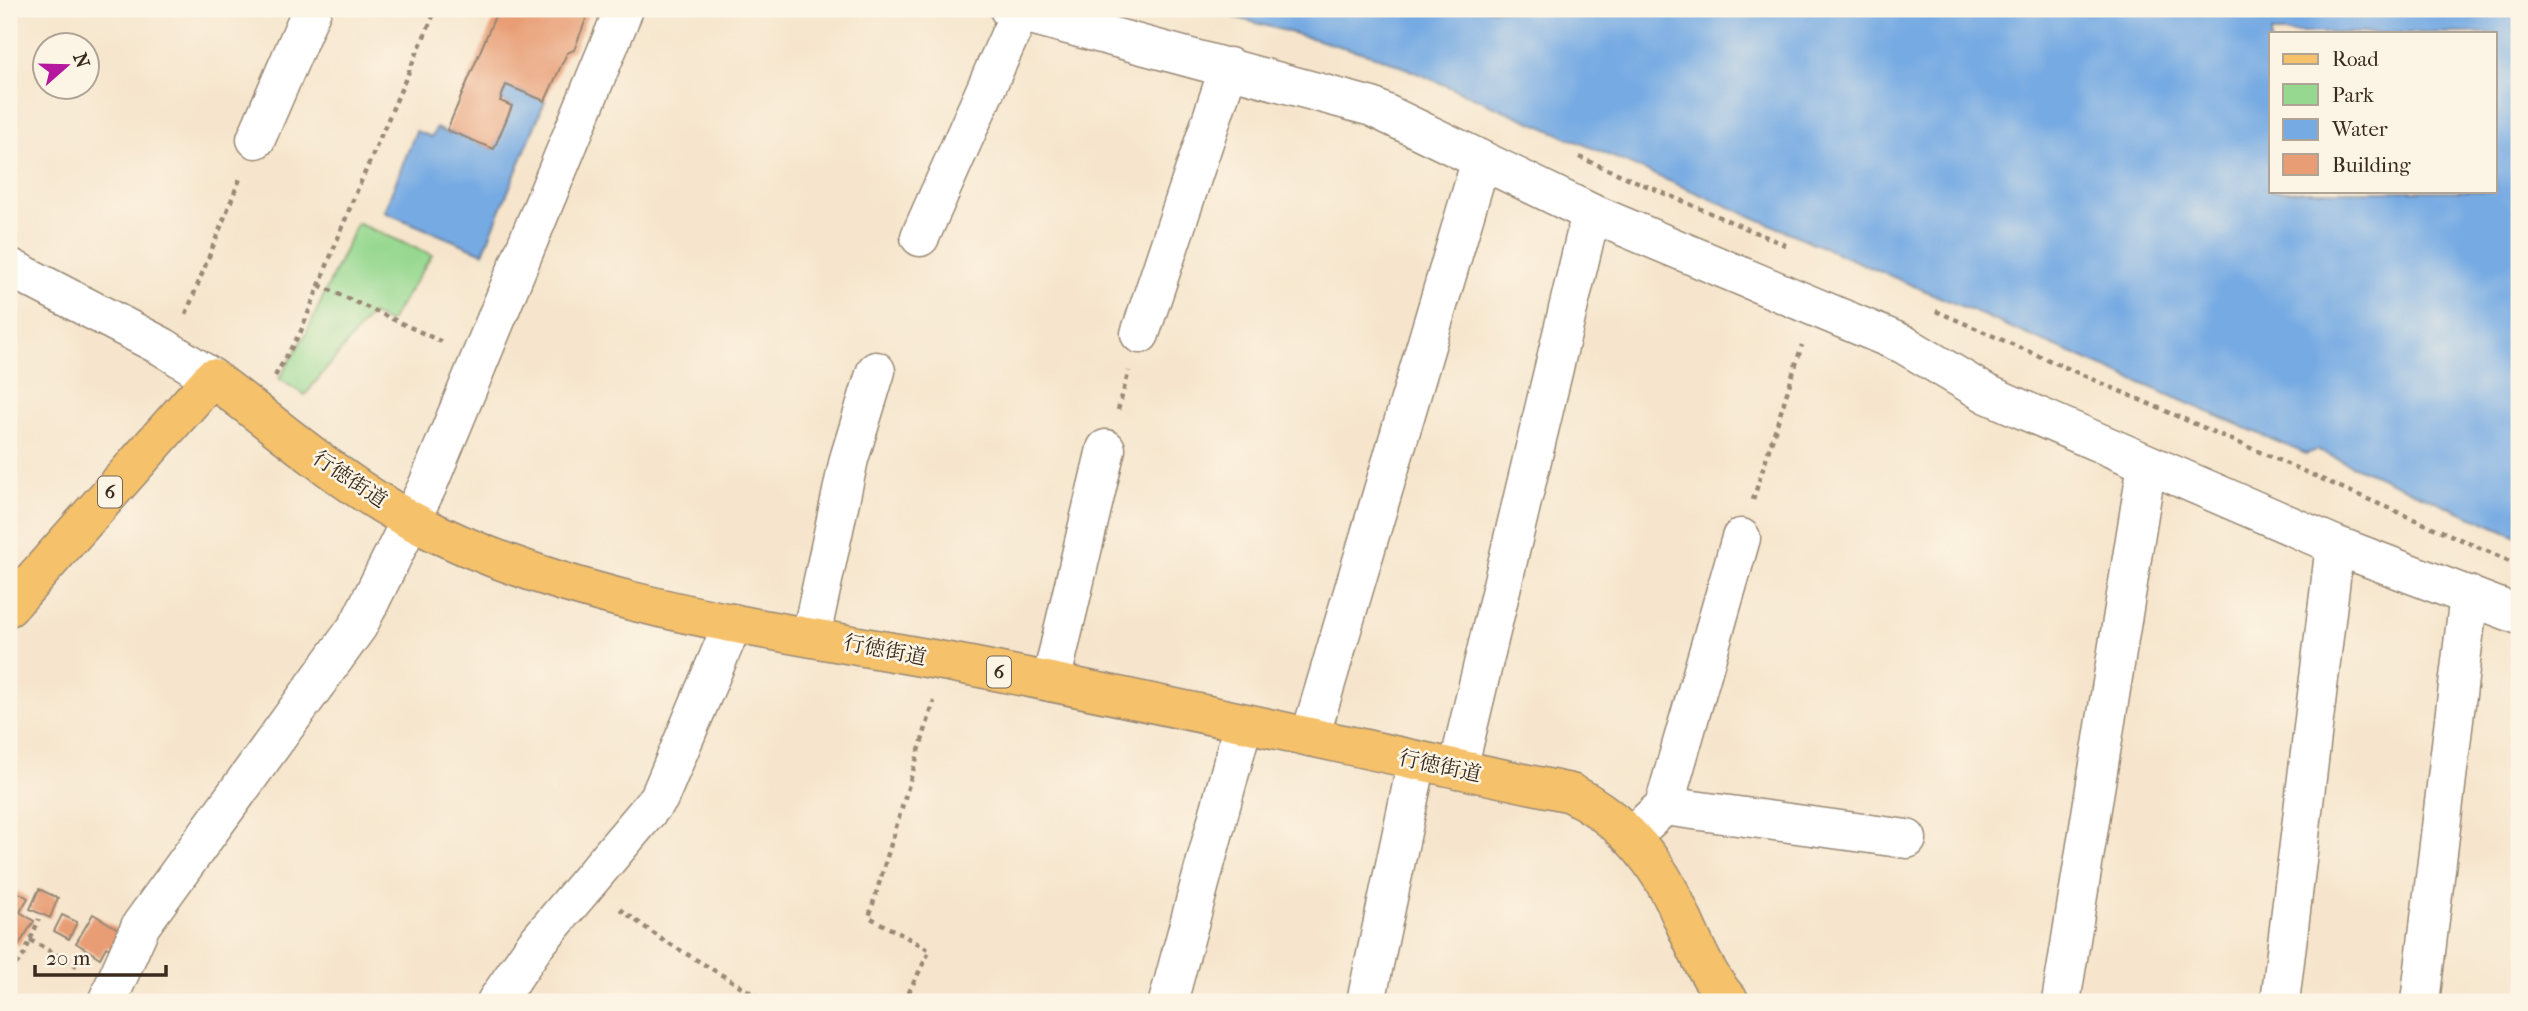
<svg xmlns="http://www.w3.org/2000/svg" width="2528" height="1011" viewBox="0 0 2528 1011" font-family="'IM FELL French Canon','Noto Serif JP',serif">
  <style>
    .green { fill: #96d890; stroke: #688157; stroke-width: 2 }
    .water { fill: #76aae3; stroke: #586a80; stroke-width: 2; fill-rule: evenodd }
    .building { fill: #e89d74 }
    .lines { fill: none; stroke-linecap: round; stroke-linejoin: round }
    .minor-casing { stroke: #988875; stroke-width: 41 }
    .major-casing { stroke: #988875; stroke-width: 41 }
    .path { stroke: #988875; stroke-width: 4.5; stroke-dasharray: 5 5; stroke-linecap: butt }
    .minor { stroke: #fff; stroke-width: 38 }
    .major { stroke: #f5c16b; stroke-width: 38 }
    .labels { text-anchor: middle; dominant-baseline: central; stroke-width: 5; stroke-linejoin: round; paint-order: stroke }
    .shield { fill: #fcf5e5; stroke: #75675a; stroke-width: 2 }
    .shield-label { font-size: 19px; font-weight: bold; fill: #3b2a1e }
    .street-label { font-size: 21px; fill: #3b2a1e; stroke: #fcf5e5 }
  </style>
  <rect width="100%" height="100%" fill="#fcf5e5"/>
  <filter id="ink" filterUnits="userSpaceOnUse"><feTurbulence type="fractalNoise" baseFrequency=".0143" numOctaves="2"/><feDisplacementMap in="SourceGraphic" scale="14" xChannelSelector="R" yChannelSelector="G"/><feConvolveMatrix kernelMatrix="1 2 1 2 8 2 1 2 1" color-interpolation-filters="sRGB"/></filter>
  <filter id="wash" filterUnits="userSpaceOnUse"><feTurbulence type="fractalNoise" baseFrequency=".00686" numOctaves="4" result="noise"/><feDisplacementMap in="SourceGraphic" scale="28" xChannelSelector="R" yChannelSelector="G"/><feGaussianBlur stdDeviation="1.57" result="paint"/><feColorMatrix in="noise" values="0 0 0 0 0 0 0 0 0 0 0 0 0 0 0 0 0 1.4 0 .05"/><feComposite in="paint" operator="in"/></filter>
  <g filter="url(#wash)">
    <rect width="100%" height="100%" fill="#f6e5cc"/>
    <!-- green -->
    <path class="green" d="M357 223 432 255 389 323 371 314 305 395 279 379 307 332Z"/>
    <!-- water -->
    <path class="water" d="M1206 9H2519V537L2317 450 2306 454 1382 58ZM2271 33H2495V191H2271Z
      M506 85 545 101 483 253 384 212 416 131 432 137 436 128 449 134 450 131 494 149 512 106 500 101Z"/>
    <g id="blocks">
      <!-- building -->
      <path class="building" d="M498 9H590L574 50 567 53 545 101 506 85 500 101 512 106 494 149 447 130Z
        M9 887 28 898 20 912 34 921 18 946 9 940Z
        M39 889 58 898 50 918 30 909Z
        M93 914 123 932 112 950 106 947 100 958 76 943Z
        M62 915 77 922 69 939 54 931Z"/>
    </g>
  </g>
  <g filter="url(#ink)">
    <use href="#blocks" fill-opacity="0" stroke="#988875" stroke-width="2"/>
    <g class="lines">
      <defs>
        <path id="minor" d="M1009 9 1372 107 1591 213 1903 344 1987 394 2335 545 2519 615
          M256 139 312 9
          M920 237 1020 12
          M9 267 163 347 212 378
          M1140 334 1229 67
          M811 636 849 459 876 371
          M1051 682 1106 449
          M1310 737 1481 160
          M1458 769 1591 213
          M1664 806 1907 839
          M1632 836 1664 806 1741 538
          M107 1002 141 925 358 626 427 487 624 9
          M496 1002 535 945 659 798 733 623
          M1168 1002 1243 724
          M1366 1002 1417 761
          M2061 1002 2147 464
          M2280 1002 2335 545
          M2420 1002 2469 595"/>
        <path id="major" d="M9 607 212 378C277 426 340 483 412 521 579 609 786 631 970 666 1171 705 1370 751 1571 793 1616 816 1648 849 1671 894 1690 932 1701 970 1730 1002"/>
      </defs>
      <!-- minor casing -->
      <use href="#minor" class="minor-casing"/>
      <!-- major casing -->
      <use href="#major" class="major-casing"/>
      <!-- path -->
      <path class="path" d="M1579 157 1790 247
        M319 285 442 342
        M1936 311 2519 565
        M186 314 241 176
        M275 376 301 331 353 200 436 9
        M1118 410 1129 371
        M1753 500 1802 345
        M620 909 660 938 767 1002
        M30 940 77 966
        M9 972 24 955 39 919
        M904 1002 930 950 869 917 934 701"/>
      <!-- minor -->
      <use href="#minor" class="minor"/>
      <!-- major -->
      <use href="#major" class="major"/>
    </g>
  </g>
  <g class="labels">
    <!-- shield labels -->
    <g class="shield">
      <rect x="98" y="476.5" width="24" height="31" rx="5"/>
      <rect x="987" y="656.5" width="24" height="31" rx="5"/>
    </g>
    <g class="shield-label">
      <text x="110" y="492">6</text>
      <text x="999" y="672">6</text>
    </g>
    <!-- street labels -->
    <g class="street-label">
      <text transform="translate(350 479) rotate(34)">行徳街道</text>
      <text transform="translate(885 650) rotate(11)">行徳街道</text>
      <text transform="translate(1440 766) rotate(12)">行徳街道</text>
    </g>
  </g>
  <!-- margin -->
  <rect width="2528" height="1011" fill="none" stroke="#fcf5e5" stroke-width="35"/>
  <!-- legend -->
  <rect x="2269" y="32" width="228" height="161" fill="#fcf5e5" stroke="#afa495" stroke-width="2"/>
  <rect x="2283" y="54" width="35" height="10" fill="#f5c16b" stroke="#afa495" stroke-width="2"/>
  <text x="2332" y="66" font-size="21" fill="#3b2a1e">Road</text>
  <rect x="2283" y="84" width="35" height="21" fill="#96d890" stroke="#afa495" stroke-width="2"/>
  <text x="2332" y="102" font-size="21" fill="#3b2a1e">Park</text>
  <rect x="2283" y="119" width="35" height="21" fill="#76aae3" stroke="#afa495" stroke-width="2"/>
  <text x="2332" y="136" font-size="21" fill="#3b2a1e">Water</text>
  <rect x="2283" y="154" width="35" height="21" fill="#e89d74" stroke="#afa495" stroke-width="2"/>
  <text x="2332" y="172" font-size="21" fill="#3b2a1e">Building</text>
  <!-- north arrow -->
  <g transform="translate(66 66) rotate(70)"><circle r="33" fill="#fcf5e5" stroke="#afa495" stroke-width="2"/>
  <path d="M0-5L12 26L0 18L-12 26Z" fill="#b5179e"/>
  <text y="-10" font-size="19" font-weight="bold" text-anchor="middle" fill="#3b2a1e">N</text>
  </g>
  <!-- scale -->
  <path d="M35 965v10h131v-10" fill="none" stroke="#3b2a1e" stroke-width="3.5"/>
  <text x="46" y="965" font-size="21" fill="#3b2a1e" stroke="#fcf5e5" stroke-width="5" paint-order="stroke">20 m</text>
</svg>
